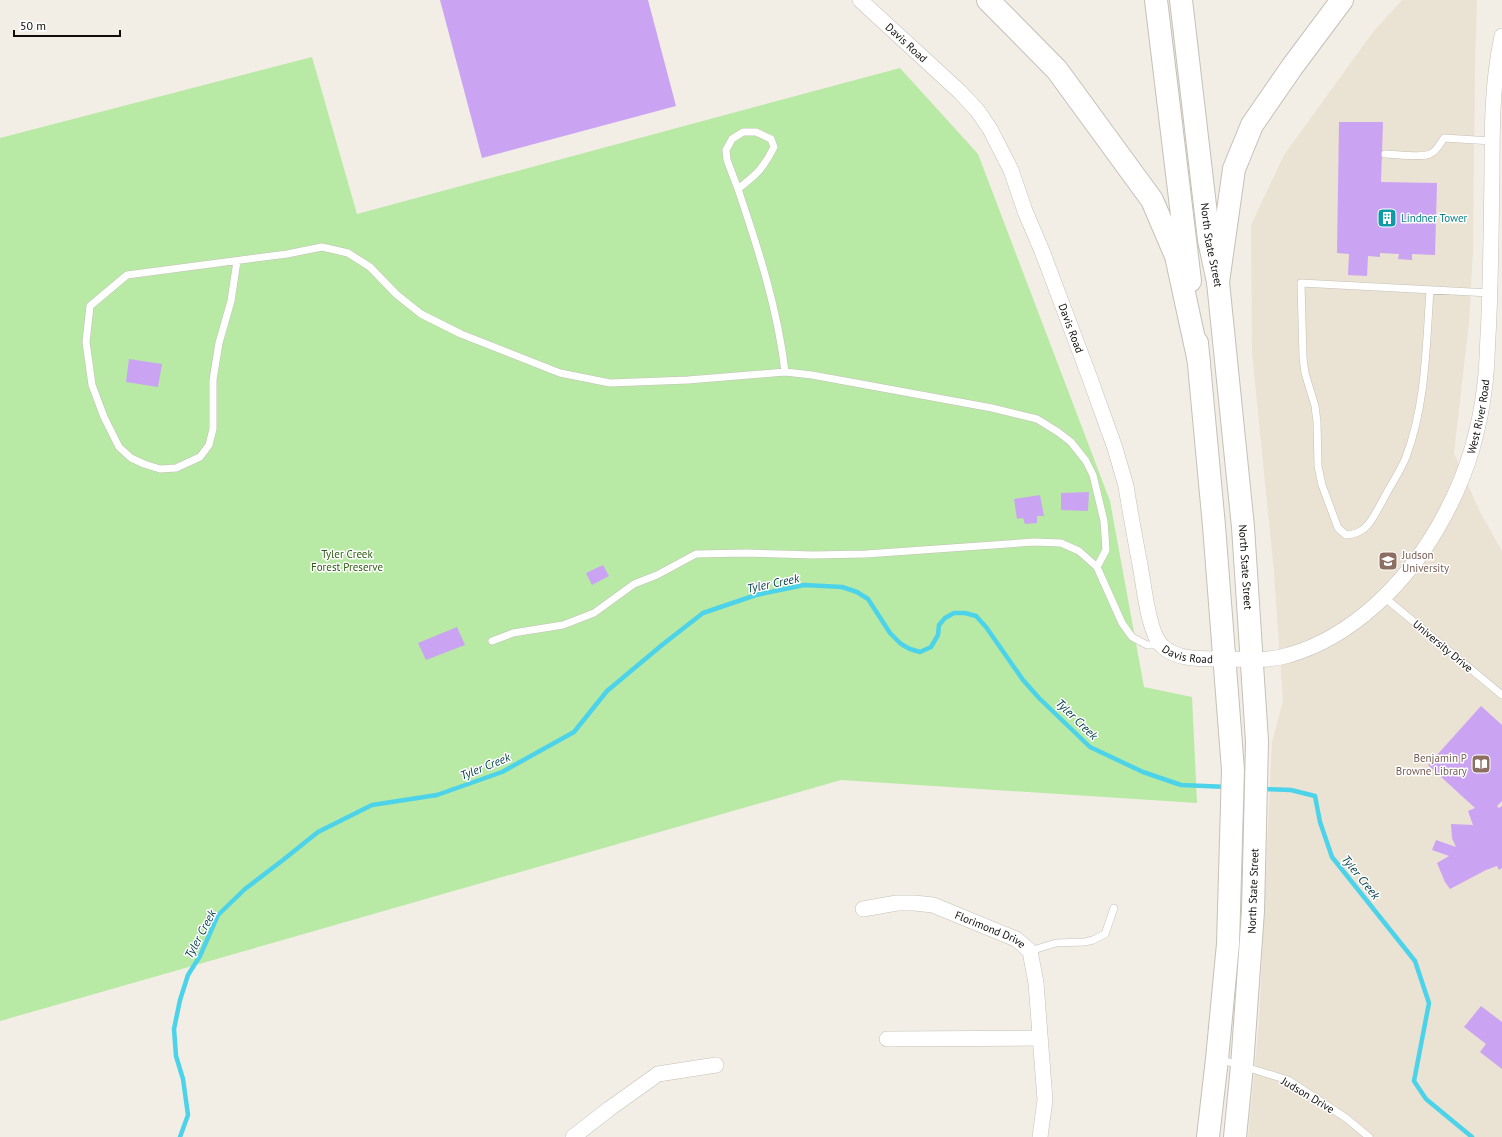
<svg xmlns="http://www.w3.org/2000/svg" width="1502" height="1137" viewBox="0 0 1502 1137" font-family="'PT Sans',sans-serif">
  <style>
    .built { fill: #eae2d2 }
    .green { fill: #b8e9a5 }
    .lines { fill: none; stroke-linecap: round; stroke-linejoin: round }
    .stream { stroke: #4dd3e9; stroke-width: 4.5 }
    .building { fill: #cba3f3 }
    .service-casing { stroke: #c5c0b8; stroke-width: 8 }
    .minor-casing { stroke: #c5c0b8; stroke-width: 16 }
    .primary-casing { stroke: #c5c0b8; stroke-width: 24 }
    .motorway-casing { stroke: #c5c0b8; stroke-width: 24 }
    .service { stroke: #fff; stroke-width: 7 }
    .minor { stroke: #fff; stroke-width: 15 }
    .primary { stroke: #fff; stroke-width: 22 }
    .motorway { stroke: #fff; stroke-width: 22 }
    .labels { text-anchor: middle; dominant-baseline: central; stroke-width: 3; stroke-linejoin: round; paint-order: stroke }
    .street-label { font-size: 11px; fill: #100e0b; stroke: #fff }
    .culture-label { font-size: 11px; fill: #0d838f; stroke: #fff; text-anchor: start }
    .park-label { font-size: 11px; fill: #2c5d10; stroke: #fff }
    .education-label { font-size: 11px; fill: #785e54; stroke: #fff; text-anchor: start }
    .water-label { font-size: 12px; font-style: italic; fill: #003f49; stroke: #fff }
  </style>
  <rect width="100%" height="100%" fill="#f2eee5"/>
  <!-- built -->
  <path class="built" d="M1402 0H1477L1475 63 1473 251 1469 323 1454 453 1480 512 1502 551V1137H1248L1259 1023 1272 742 1283 701 1274 572 1252 353 1251 225 1284 155 1373 32Z"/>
  <!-- green -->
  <path class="green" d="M312 57 357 214 900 68 978 154 1110 501 1144 687 1192 697 1197 803 841 780 0 1021V138Z"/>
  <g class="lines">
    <!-- stream -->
    <path class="stream" d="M1261 789 1291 790 1315 796 1320 822 1332 857 1415 961 1429 1003 1414 1081 1426 1099 1472 1137
      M180 1137 188 1115 183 1079 176 1056 174 1029 180 1000 188 975 200 956 218 915 245 889 283 860 318 832 372 805 437 795 502 772 574 732 607 691 662 645 703 613 756 595 804 585 842 587 857 592 868 599 890 633 901 644 910 649 920 652 931 647 938 635 939 625 945 618 954 613H965L976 616 986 627 1023 680 1039 698 1090 747 1143 772 1181 785 1228 787"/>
  </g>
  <!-- building -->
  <path class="building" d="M440 0H648L676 106 482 158Z
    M1339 122H1383L1381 182 1437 183 1435 255 1412 254V260L1398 259 1399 254 1380 253V257L1368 256 1367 276 1348 275 1349 254 1337 253Z
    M129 359 162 364 158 387 126 382Z
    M1089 492 1088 511 1061 510V493Z
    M1040 495 1044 516H1037V523L1025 524 1023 518 1017 519 1014 499Z
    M603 565 609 576 592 585 586 573Z
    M457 627 465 645 426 660 418 643Z
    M1481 706 1502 725V801L1497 806 1499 808 1502 806V868L1499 870 1497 866 1486 870 1450 889 1445 882 1437 863 1449 856 1432 850 1436 840 1456 847 1452 838 1451 824 1473 825 1468 811 1475 808 1428 765Z
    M1481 1006 1502 1022V1069L1480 1052 1486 1044 1464 1027Z"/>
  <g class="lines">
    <defs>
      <path id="service" d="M1385 154C1395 154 1422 158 1430 154 1436 152 1441 143 1444 138L1492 141
        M738 189 727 160 726 150 732 139 743 132H756L771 139 774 147C763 169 757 174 738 189 758 248 778 310 785 372
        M237 261 231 301 219 343 213 380V429L209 445 200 457 176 468 160 469 144 464 131 458 119 447 104 417 92 385 86 342 90 306 127 275 287 254 322 247 348 253 370 267 396 294 421 314 461 334 560 373 610 383 688 380 785 372 812 375 992 408 1037 419 1058 432 1071 442 1086 461 1093 475 1104 521 1106 550 1097 567
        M1430 290C1426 346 1426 404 1406 457 1400 472 1390 486 1383 500 1373 517 1368 534 1346 535L1338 528 1322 485 1318 466 1317 422 1315 406 1305 373 1303 358 1301 283 1490 293
        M1384 597 1502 695
        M492 641 513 633 563 625 594 613 634 584 657 575 696 554 746 553 813 555 866 554 1034 542 1061 543 1079 551 1097 567 1122 623 1132 637 1147 645H1161
        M1030 951 1056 943 1085 942 1093 940 1105 934 1114 908
        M1219 1059 1288 1080 1346 1118 1369 1137"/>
      <g id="minor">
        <path id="s1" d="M860 0 959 91 977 110 990 129 1011 170 1025 211 1042 251 1088 373 1115 448 1126 486C1130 512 1135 538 1140 565 1144 585 1148 632 1162 646 1177 660 1201 659 1220 659 1243 659 1267 662 1289 655 1352 637 1406 583 1438 527 1452 503 1464 476 1472 449 1477 431 1482 410 1484 391 1487 373 1487 354 1488 336 1491 282 1491 229 1492 175 1492 128 1492 82 1502 36"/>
        <path id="s2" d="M863 909 897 903H914L933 905 1016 939 1030 951 1036 983 1045 1100 1040 1137"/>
        <path d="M887 1039 1040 1038"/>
        <path d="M573 1137 609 1109 658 1074 716 1065"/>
      </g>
      <g id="primary">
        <path d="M1156 0 1190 281"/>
        <path id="s3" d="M1181 0 1209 240 1218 282 1243 527 1257 741 1253 911 1242 1066 1235 1137"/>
        <path d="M1197 343 1214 526 1233 770 1228 944 1217 1059 1208 1137"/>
      </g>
      <path id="motorway" d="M988 0 1057 70 1152 200 1176 256 1199 362
        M1218 282 1234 169 1252 125 1292 67 1342 0"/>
    </defs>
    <!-- service casing -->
    <use href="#service" class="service-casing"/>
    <!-- minor casing -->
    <use href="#minor" class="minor-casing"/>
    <!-- primary casing -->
    <use href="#primary" class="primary-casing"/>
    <!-- motorway casing -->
    <use href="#motorway" class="motorway-casing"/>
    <!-- service -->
    <use href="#service" class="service"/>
    <!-- minor -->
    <use href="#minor" class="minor"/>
    <!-- primary -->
    <use href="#primary" class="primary"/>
    <!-- motorway -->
    <use href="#motorway" class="motorway"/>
  </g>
  <!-- icons -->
  <defs>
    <symbol id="building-square" viewBox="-11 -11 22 22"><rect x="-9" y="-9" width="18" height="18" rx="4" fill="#0f9aa8" stroke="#fff"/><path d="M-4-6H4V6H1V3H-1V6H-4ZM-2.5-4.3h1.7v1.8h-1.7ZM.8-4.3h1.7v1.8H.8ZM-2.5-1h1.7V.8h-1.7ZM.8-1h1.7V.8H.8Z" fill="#fff"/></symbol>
    <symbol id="university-square" viewBox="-11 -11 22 22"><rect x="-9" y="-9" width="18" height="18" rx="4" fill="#8d6e63" stroke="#fff"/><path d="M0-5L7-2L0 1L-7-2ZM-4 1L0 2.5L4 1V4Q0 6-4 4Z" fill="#fff"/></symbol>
    <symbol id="library-square" viewBox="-11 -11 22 22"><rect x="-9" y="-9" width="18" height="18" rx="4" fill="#8d6e63" stroke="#fff"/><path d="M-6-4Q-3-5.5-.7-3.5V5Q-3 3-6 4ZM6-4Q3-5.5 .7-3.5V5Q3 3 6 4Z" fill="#fff"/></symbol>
  </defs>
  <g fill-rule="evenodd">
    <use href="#building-square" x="1376" y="207" width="22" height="22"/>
    <use href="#university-square" x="1377" y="550" width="22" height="22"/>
    <use href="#library-square" x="1470" y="753" width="22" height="22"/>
  </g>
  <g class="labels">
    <!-- street labels -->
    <g class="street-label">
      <text stroke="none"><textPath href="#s1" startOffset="63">Davis Road</textPath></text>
      <text stroke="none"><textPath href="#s3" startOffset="247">North State Street</textPath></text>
      <text stroke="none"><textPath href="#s1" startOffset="399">Davis Road</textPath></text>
      <text stroke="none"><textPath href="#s1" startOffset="1181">West River Road</textPath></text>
      <text stroke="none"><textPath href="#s3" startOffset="571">North State Street</textPath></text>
      <text transform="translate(1443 646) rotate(40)">University Drive</text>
      <text stroke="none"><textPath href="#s1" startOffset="759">Davis Road</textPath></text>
      <text transform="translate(1253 891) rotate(-88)">North State Street</text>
      <text stroke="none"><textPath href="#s2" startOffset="133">Florimond Drive</textPath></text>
      <text transform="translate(1308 1095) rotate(31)">Judson Drive</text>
    </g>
    <!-- culture labels -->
    <g class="culture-label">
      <text x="1401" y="218">Lindner Tower</text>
    </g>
    <!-- park labels -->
    <g class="park-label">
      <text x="347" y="554">Tyler Creek<tspan x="347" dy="13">Forest Preserve</tspan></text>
    </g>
    <!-- education labels -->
    <g class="education-label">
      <text x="1402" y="555">Judson<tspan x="1402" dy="13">University</tspan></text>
      <text x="1467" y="758" text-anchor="end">Benjamin P<tspan x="1467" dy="13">Browne Library</tspan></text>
    </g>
    <!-- water labels -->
    <g class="water-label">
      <text transform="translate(773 583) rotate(-12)">Tyler Creek</text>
      <text transform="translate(1077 719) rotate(44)">Tyler Creek</text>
      <text transform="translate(485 766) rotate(-22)">Tyler Creek</text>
      <text transform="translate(1361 877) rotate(51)">Tyler Creek</text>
      <text transform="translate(200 934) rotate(-62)">Tyler Creek</text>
    </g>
  </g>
  <!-- scale -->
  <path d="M14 30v6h106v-6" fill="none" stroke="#100e0b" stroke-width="2"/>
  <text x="20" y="30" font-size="12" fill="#100e0b" stroke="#ffffff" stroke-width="3" paint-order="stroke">50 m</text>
</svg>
